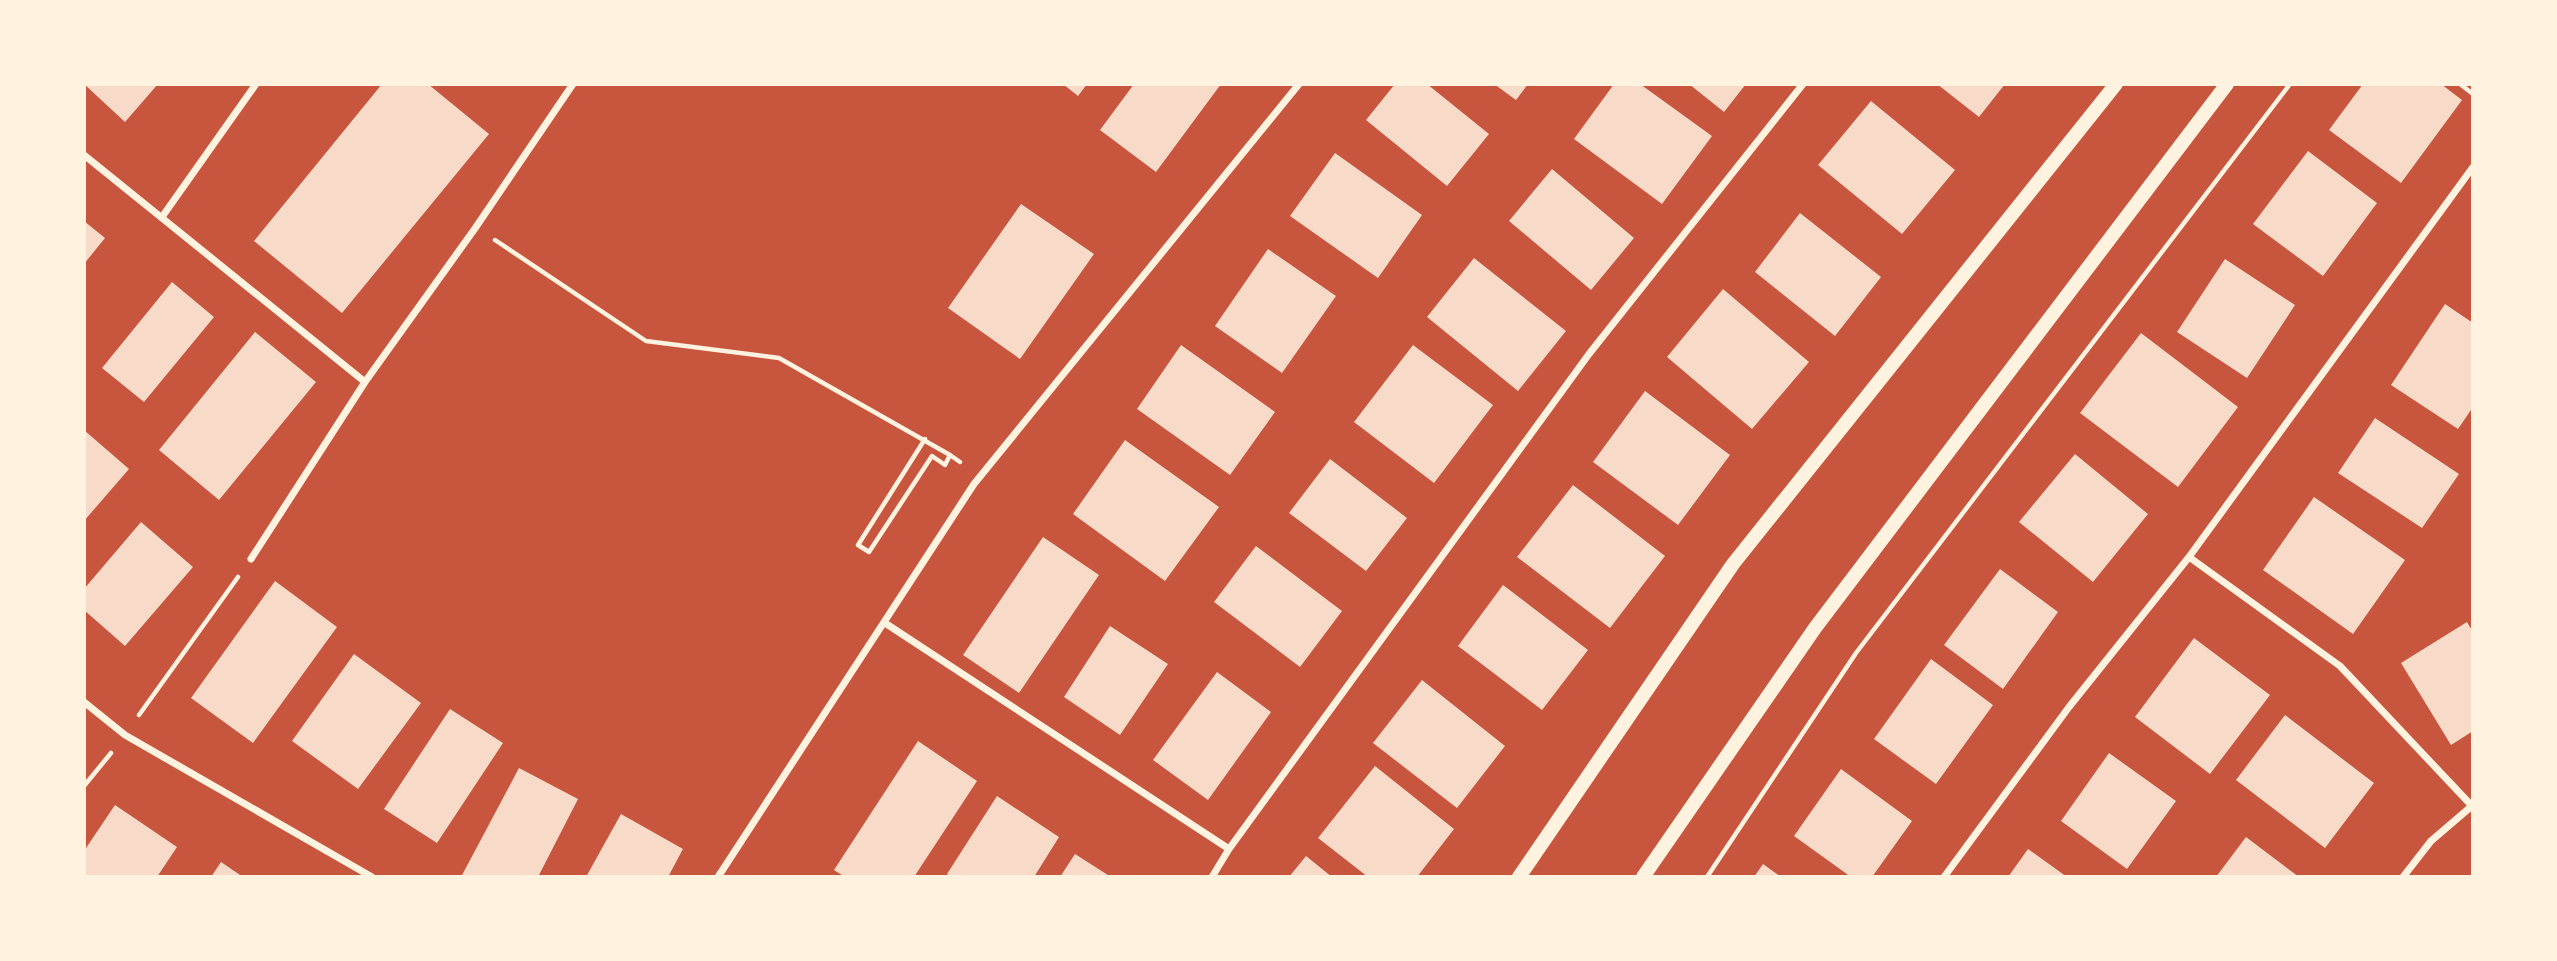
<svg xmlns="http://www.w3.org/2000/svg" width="2557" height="961" viewBox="0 0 2557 961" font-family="Poppins,sans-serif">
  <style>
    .building { fill: #f7dbc8 }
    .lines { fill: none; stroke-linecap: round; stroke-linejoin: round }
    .path { stroke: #fff3e0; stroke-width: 4.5 }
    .minor { stroke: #fff3e0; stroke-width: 7 }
    .secondary { stroke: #fff3e0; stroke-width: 14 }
  </style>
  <rect width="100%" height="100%" fill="#c8553d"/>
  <!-- building -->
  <path class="building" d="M84 84H158L125 122Z
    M382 84H428L489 134 342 313 254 241Z
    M1063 84H1087L1078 96Z
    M1134 84H1221L1156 172 1100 130Z
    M1395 84H1427L1489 134 1447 186 1366 120Z
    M1494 84H1528L1516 100Z
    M1614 84H1640L1712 136 1662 204 1574 139Z
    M1689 84H1746L1724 112Z
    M1937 84H2005L1979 117Z
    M2363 84H2441L2462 100 2401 183 2329 130Z
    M1871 101 1955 170 1902 234 1818 165Z
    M2308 151 2377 203 2323 276 2253 224Z
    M1335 153 1422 215 1378 278 1290 216Z
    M1552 169 1634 238 1591 290 1509 221Z
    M1021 204 1094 254 1020 359 948 308Z
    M1800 213 1881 277 1835 336 1755 272Z
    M84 221 105 238 84 264Z
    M1268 249 1336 296 1282 373 1215 326Z
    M1474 258 1566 331 1518 391 1427 317Z
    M2225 259 2295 305 2247 378 2177 332Z
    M172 282 214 317 144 402 102 368Z
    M1723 289 1809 362 1752 429 1667 357Z
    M2445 304 2473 323V407L2458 429 2391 385Z
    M255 332 316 382 219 500 159 450Z
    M2141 333 2238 407 2178 487 2080 413Z
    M1181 345 1275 412 1230 475 1137 409Z
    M1413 345 1493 405 1434 483 1354 422Z
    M1645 391 1730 455 1678 525 1593 462Z
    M2375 418 2459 474 2422 528 2338 473Z
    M84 430 129 469 84 521Z
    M1125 440 1219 507 1165 581 1073 514Z
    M2075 454 2148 514 2093 582 2019 522Z
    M1330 459 1407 518 1366 571 1289 513Z
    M1573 485 1665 556 1610 628 1517 557Z
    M2314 497 2405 560 2353 634 2263 570Z
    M141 522 193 567 125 646 84 610V589Z
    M1043 537 1099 575 1019 693 963 655Z
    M1256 546 1342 611 1300 667 1214 602Z
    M2000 569 2058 612 2003 689 1944 645Z
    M275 581 337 627 253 743 191 698Z
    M1503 585 1588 650 1542 710 1458 646Z
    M2467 622 2473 632V731L2451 745 2401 663Z
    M1110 626 1168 664 1120 735 1064 697Z
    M2194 638 2270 695 2210 774 2135 717Z
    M354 654 421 703 358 789 292 741Z
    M1931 659 1993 705 1936 784 1874 739Z
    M1217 672 1271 712 1208 800 1153 760Z
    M1422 680 1505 746 1457 808 1373 743Z
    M450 709 503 743 437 843 384 809Z
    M2285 715 2374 783 2325 848 2236 780Z
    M918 741 977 781 914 877H845L834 870Z
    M2109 753 2176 801 2127 869 2061 821Z
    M1375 766 1454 829 1417 877H1368L1318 838Z
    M519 768 578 799 538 877H461Z
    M1841 769 1912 821 1872 877H1851L1794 836Z
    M997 796 1059 837 1034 877H951L947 874Z
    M115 805 177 847 157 877H84V851Z
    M621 814 683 849 668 877H586Z
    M2246 837 2299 877H2216Z
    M2028 849 2067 877H2008Z
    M1075 854 1111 877H1060Z
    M1306 856 1332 877H1289Z
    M221 862 243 877H211Z
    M1763 864 1781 877H1754Z"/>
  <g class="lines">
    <!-- path -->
    <path class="path" d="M2460 84 2473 94
      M495 240 646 341 779 358 950 455
      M925 439 858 545 869 552 932 456 945 465 950 455 960 462
      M139 715 238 577
      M84 786 111 753
      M1707 877 1856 653 2290 84"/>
    <!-- minor -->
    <path class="minor" d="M84 155 365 382
      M162 217 256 84
      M2189 557 2340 666 2472 806
      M251 559 365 382 476 227 573 84
      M885 623 1229 849 1589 354 1803 84
      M84 702 125 735 372 877
      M718 877 974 484 1299 84
      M1212 877 1229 849
      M1944 877 2069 707 2189 557 2473 167
      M2403 877 2431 841 2473 805"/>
    <!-- secondary -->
    <path class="secondary" d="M1519 877 1733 564 2116 84
      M1643 877 1815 628 2227 84"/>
  </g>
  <!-- border -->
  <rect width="2557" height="961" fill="none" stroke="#fff3e0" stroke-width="172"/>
</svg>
